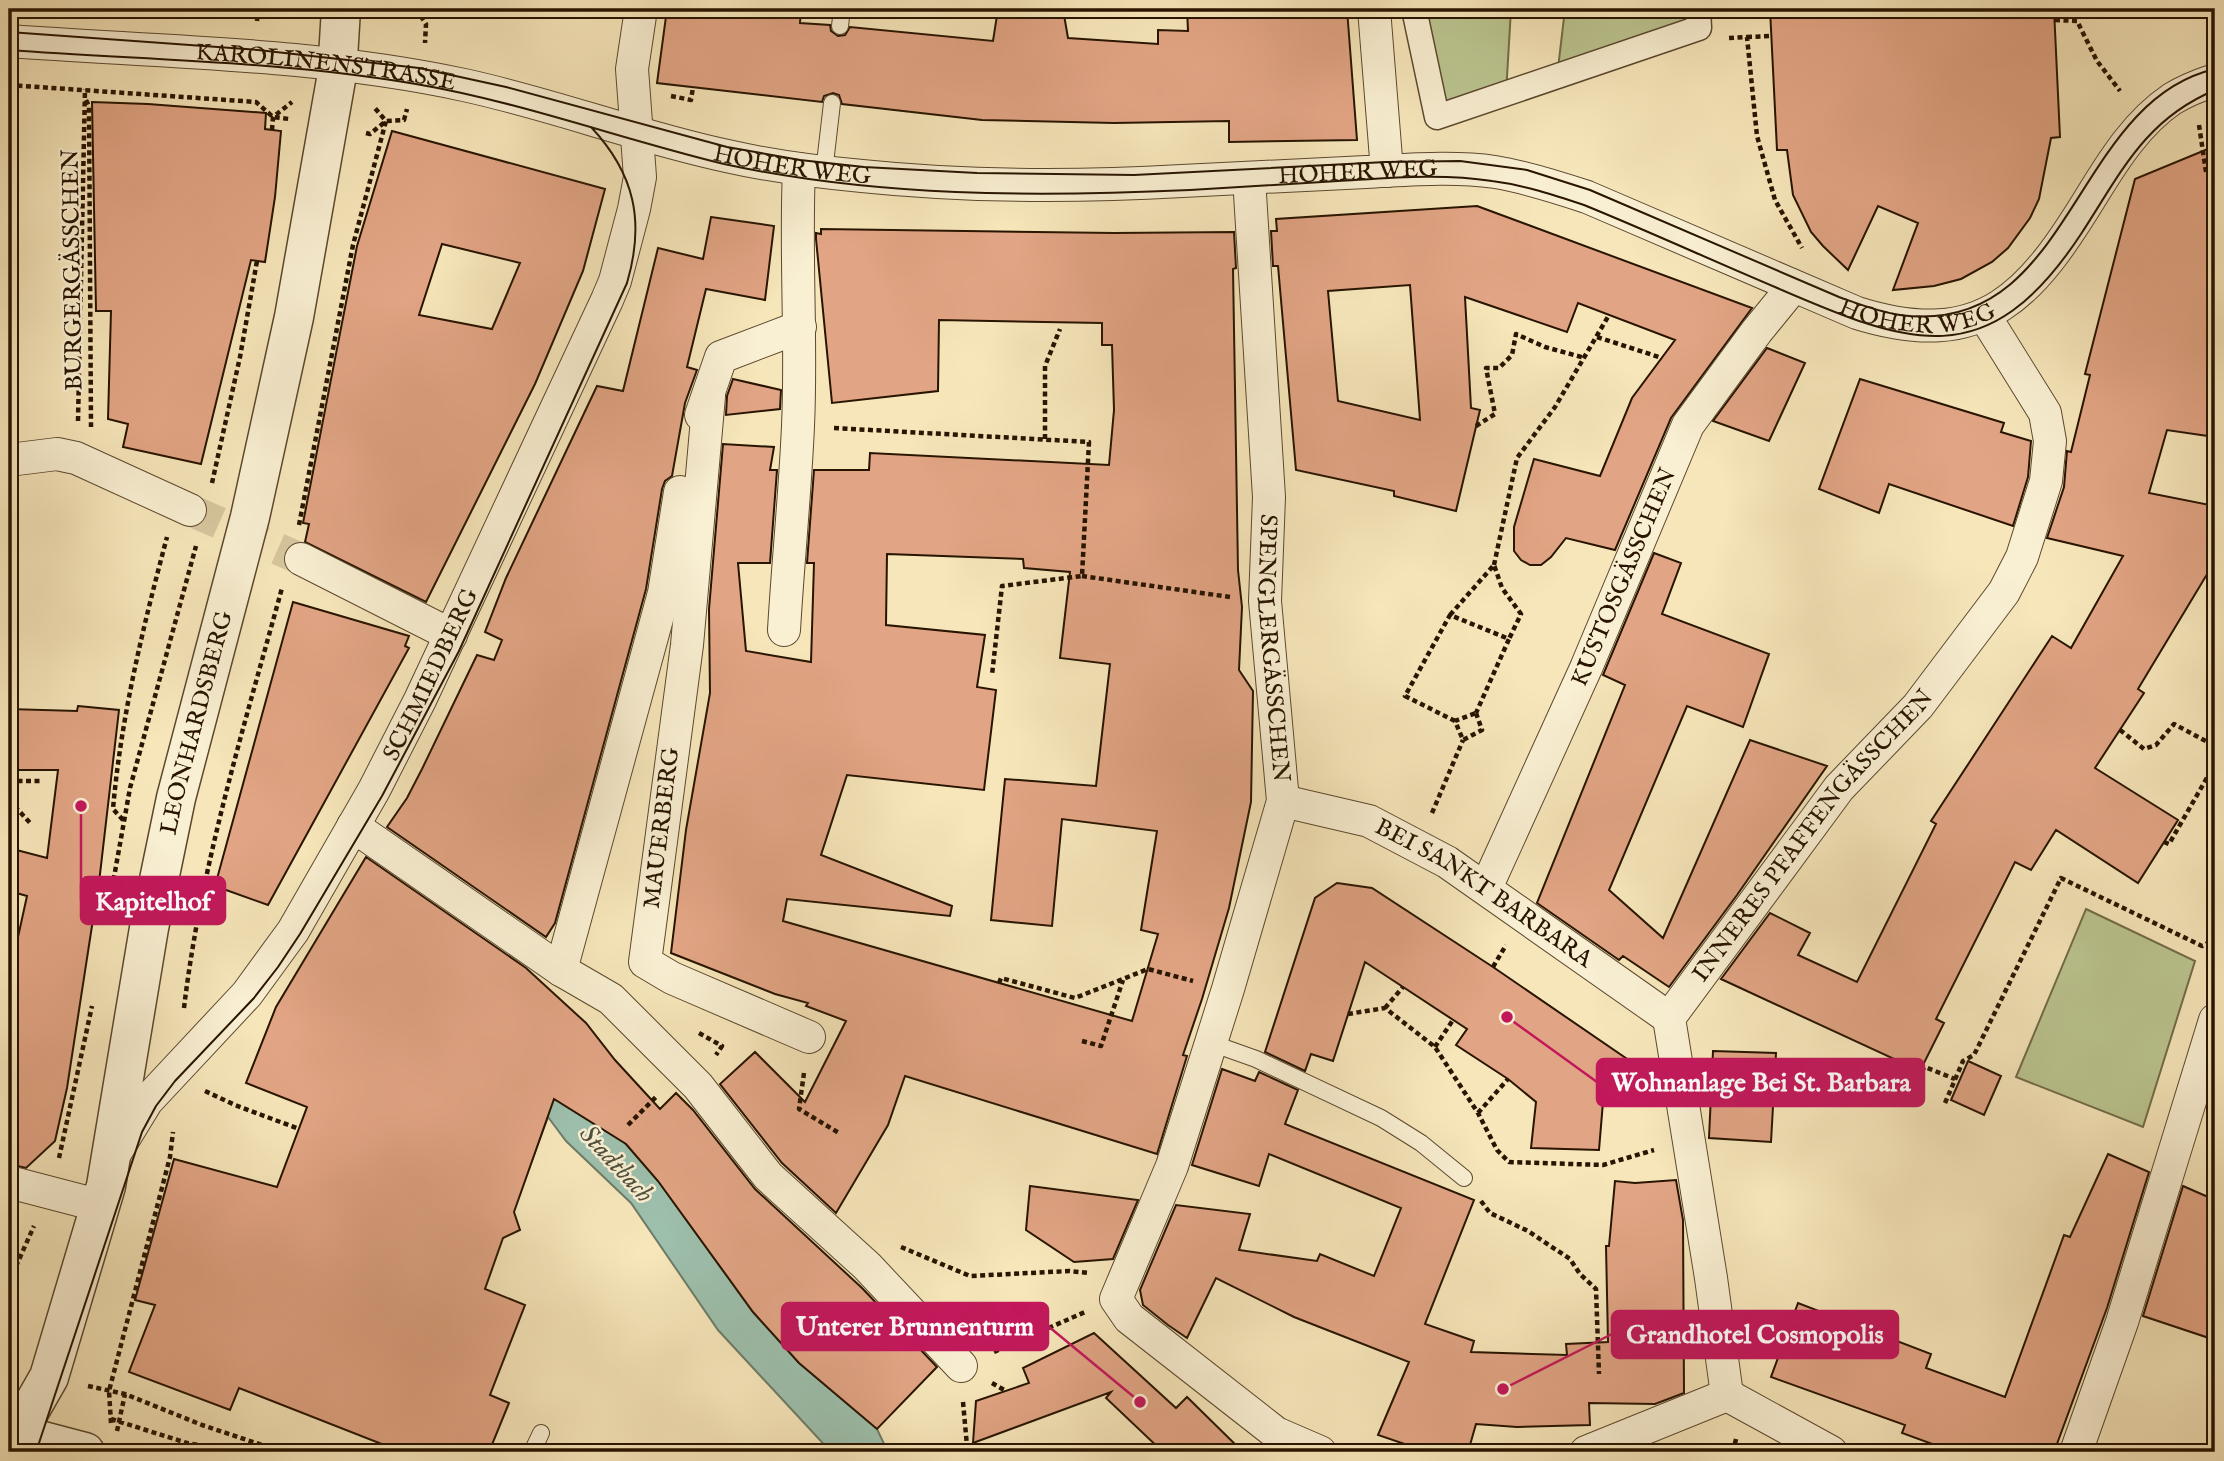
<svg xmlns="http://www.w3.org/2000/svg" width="2224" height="1461" viewBox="0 0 2224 1461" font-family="'IM FELL English',serif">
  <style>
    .green { fill: #bbc590; stroke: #726c48; stroke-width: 2 }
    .water { fill: #9dc0ad; stroke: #6e7b68; stroke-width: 2 }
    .building { fill: #e1a484; stroke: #281400; stroke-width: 2; fill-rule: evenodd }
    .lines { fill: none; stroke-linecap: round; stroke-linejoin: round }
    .minor-tunnel { stroke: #d7c69e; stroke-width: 32; stroke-dasharray: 32 16; stroke-linecap: butt }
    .service-casing { stroke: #5c482e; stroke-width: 18 }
    .pedestrian-casing { stroke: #5c482e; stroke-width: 27 }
    .minor-casing { stroke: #5c482e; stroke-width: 34 }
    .tertiary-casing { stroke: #5c482e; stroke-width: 41 }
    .path { stroke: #281400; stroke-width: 4.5; stroke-dasharray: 5 3.5; stroke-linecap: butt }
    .service { stroke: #f9efd2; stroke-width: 16 }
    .pedestrian { stroke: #f9efd2; stroke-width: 24 }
    .minor { stroke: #f9efd2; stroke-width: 32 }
    .tertiary { stroke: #f9efd2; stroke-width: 38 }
    .tram { stroke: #281400; stroke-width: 2 }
    .labels { text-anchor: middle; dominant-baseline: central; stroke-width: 5; stroke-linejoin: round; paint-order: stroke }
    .street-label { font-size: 24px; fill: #281400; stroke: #f9efd2 }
    .water-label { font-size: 26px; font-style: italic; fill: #51503d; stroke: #f9efd2 }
    .leader { fill: none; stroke: #c2185b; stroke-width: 2.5 }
    .callout-dot { fill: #c2185b; stroke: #f9efd2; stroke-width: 2.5 }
    .callout { fill: #c2185b; stroke: #c2185b; stroke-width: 2.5 }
    .callout-label { font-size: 26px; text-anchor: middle; font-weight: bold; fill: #fff }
  </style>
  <rect width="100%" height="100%" fill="#f6e6ba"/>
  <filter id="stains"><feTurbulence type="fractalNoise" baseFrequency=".00286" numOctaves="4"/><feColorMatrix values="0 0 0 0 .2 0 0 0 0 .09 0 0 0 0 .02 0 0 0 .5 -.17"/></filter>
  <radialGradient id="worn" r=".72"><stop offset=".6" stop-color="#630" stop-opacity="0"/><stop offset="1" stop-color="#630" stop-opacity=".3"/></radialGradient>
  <!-- green -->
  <path class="green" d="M1414 9H1511L1506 94 1437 117Z
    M1565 9H1698L1699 28 1557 77Z
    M2086 909 2195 961 2143 1127 2016 1077Z"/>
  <!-- water -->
  <path class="water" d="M291 982 421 1024 542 1079 574 1111 624 1142 658 1181 753 1312 799 1363 877 1429 888 1452H831L718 1330 631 1203 566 1141 548 1117 513 1212 280 1015Z"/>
  <!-- building -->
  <path class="building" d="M667 9 730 12 731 9H801L800 23 830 25 831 31 838 36 845 35 850 27 993 41 998 9H1063L1068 38 1158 44V30L1188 31 1187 9H1347L1357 140 1229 142V121L1114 123 982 120 842 104 839 95 833 93 824 96 822 102 657 83Z
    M1770 9H2054L2060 137 2051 138 2039 199 2030 218 2008 248 1992 262 1961 279 1934 286 1893 290 1918 223 1878 206 1848 270 1823 246 1811 232 1793 195 1787 150H1777Z
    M92 102 148 104 266 113 265 129 281 131 275 197 265 262 251 260 201 464 123 447 128 424 108 419 111 311H96Z
    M392 131 605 189 583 271 535 384 426 602 305 542 309 524 303 523 357 246ZM442 244 520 263 492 329 419 315Z
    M2215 146V437L2167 430 2149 493 2215 506V561L2138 689 2144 693 2095 768 2178 820 2138 883 2056 830 2031 870 2015 862 1936 1019 1944 1023 1920 1071 1721 979 1770 913 1810 933 1798 955 1857 982 1936 824 1931 821 2052 636 2071 648 2123 556 2047 538 2064 487 2067 451 2071 452 2090 375 2085 374 2135 179Z
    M1477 206 1752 308 1671 418 1615 550 1566 538 1551 557 1541 565H1530L1521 560 1514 551V527L1534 459 1600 476 1632 398 1675 340 1578 303 1567 332 1465 297 1471 408 1480 410 1456 511 1394 496V491L1296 470 1278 266H1273L1271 231H1277L1276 219ZM1410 285 1420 420 1338 401 1328 291Z
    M711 217 774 226 765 300 706 289 687 367 697 370 685 403 672 476 665 481 662 489 646 589 555 923 546 937 387 827 407 798 422 769 477 655 494 660 502 640 485 632 506 578 597 386 623 391 658 248 703 259Z
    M821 229 1114 233 1234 232 1236 268 1233 269 1238 570 1242 607 1239 670 1253 691 1251 802 1229 908 1202 999 1183 1055 1187 1056 1157 1154 905 1076 888 1125 836 1213 782 1163 720 1084 755 1052 805 1102 846 1021 806 1006 808 1003 775 994 671 953 686 830 710 693 709 609 723 444 774 447 770 470H777L770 563H738L746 651 811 662 814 563H807L814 470H869L870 453 1109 465 1114 410 1112 345H1102V323L939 320 938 391 832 403 816 239V233L821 234ZM887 554 1023 559 1024 568 1070 572 1060 658 1110 664 1096 786 1005 779 991 920 1052 926 1062 819 1157 831 1141 930 1158 934 1132 1021 783 921 787 899 950 916 952 906 821 855 847 775 984 790 996 690 977 687 985 635 886 625Z
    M1767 348 1805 363 1769 441 1713 421Z
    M733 379 781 390 780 409 726 415 727 396Z
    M1860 379 2004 423 2001 432 2031 441 2028 477 2013 526 1889 484 1879 513 1819 489Z
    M1654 553 1681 563 1662 614 1769 654 1743 727 1687 706 1609 890 1663 938 1750 740 1827 766 1737 895 1669 987 1623 956 1619 960 1537 903 1625 685 1603 675Z
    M293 602 409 636 405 646 409 648 268 905 215 886Z
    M78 706 119 710 100 874 67 1088 55 1141 26 1168 9 1164V978L27 896 9 891V848L47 858 58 770H9V709L77 711Z
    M366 857 526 968 586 1023 615 1060 660 1109 676 1093 693 1110 755 1189 862 1288 937 1367 877 1429 799 1363 753 1312 658 1181 626 1144 554 1099 514 1212 520 1230 503 1238 485 1289 525 1305 490 1395 509 1403 489 1452H402L239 1388 230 1410 129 1372 155 1305 135 1300 174 1159 277 1187 307 1107 246 1083 276 1007Z
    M1337 883 1372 888 1493 967 1633 1063 1603 1102 1599 1150 1531 1148 1536 1102 1508 1079 1456 1045 1467 1029 1365 962 1333 1061 1311 1054 1305 1071 1265 1052 1315 898Z
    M1713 1051 1776 1053 1771 1142 1709 1138Z
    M1968 1061 2001 1076 1984 1115 1951 1100Z
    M1222 1069 1255 1081 1259 1072 1298 1090 1285 1124 1474 1200 1425 1324 1474 1341 1471 1352 1567 1355 1566 1344 1608 1342 1606 1246H1609L1615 1181 1635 1183 1676 1180 1683 1220 1684 1393 1655 1404 1589 1403 1590 1425 1517 1427 1476 1424 1468 1452H1428L1378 1435 1409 1362 1294 1317 1216 1278 1187 1338 1168 1325 1143 1305 1140 1290 1176 1205 1250 1214 1239 1250 1317 1261 1320 1254 1374 1276 1401 1208 1269 1154 1259 1186 1192 1165Z
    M2108 1154 2149 1172 2107 1308 2054 1452H1954L1902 1433 1905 1425 1771 1377 1798 1303 1931 1354 1926 1368 2005 1397 2064 1235 2070 1237Z
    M1030 1186 1138 1200 1113 1259 1074 1262 1026 1230Z
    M2183 1186 2215 1200V1340L2143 1316Z
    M1094 1333 1176 1408 1187 1397 1243 1452H1163L1106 1398 1111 1392 973 1443 976 1401 1029 1383 1023 1368Z"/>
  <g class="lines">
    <!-- minor-tunnel -->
    <path class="minor-tunnel" d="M190 510 301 559"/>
    <defs>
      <path id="service" d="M840 26 842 9
        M824 172 832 103
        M1211 1043 1256 1059 1381 1118 1421 1143 1464 1178
        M532 1452 541 1433"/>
      <path id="pedestrian" d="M1414 9 1437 117 1699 28 1698 9"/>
      <g id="minor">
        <path d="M1374 9 1387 171"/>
        <path id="s1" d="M9 41C159 52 316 53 464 85 552 104 638 137 727 156 771 166 816 172 862 176 968 187 1076 187 1182 181 1244 178 1305 175 1366 172 1409 170 1452 166 1495 172 1526 177 1557 187 1587 197L1857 313C1985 353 2032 294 2094 192 2115 158 2138 122 2172 99 2185 91 2200 85 2215 80"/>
        <path id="s2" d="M1249 178 1269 497 1265 601 1283 801 1228 989 1172 1166 1116 1299 1129 1318 1276 1433 1320 1452"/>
        <path d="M709 396 687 645 645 962 672 978 809 1037"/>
        <path d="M701 415 721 357 800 327"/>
        <path d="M9 460 57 454 76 458 190 510"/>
        <path d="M301 559 451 635"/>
        <path d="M784 630C788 562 795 494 798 426 802 341 795 255 799 169"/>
        <path id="s3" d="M1283 801 1369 821 1447 862 1669 1018"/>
        <path d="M353 826 561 970 611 999 698 1086 768 1176 867 1266 961 1366"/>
        <path id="s4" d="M1486 888 1586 668 1688 425 1757 331 1788 293 1791 285"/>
        <path d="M561 970 664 593 680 492"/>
        <path id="s5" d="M114 1155 147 1101 247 994 293 931 374 790 420 700 607 300 615 281 634 209 640 177 632 69 641 9"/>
        <path d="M9 1182 101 1206"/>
        <path id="s6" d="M1727 1395 1711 1278 1669 1018 1839 788 1918 706 2004 592 2022 557 2046 481 2050 441 2045 413 1984 315"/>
        <path d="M1727 1395 1831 1452"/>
        <path d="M1586 1452 1727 1395"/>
        <path d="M2076 1452 2122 1322 2215 1020"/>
      </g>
      <g id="tertiary">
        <path d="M9 1432 85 1452"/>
        <path id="s7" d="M11 1452 17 1433 49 1377 106 1186 149 928 176 798 250 517 294 317 337 74 341 9"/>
      </g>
    </defs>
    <!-- service casing -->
    <use href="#service" class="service-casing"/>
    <!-- pedestrian casing -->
    <use href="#pedestrian" class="pedestrian-casing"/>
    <!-- minor casing -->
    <use href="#minor" class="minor-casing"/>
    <!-- tertiary casing -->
    <use href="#tertiary" class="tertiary-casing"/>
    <!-- path -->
    <path class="path" d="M239 9H247
      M416 9 426 24 425 43
      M704 10V9
      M2055 20 2077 21 2097 61 2120 91
      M257 21 258 9
      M1747 37 1771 36
      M1729 38 1747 37 1757 136 1775 200 1802 248
      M9 85 256 102 273 117 289 119
      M671 96 691 100 693 87
      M86 100 89 106 91 427
      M2199 125 2206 172
      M272 130 273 117 292 102
      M366 133 370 134 386 121 404 120 407 109
      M1597 337 1662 358
      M78 421 85 89
      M1476 426 1495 414 1486 368H1499L1512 355 1516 334 1545 347 1585 358
      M834 428 1089 442 1082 576 1002 586 992 675
      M1045 439V366L1060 329
      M212 483 240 357 257 261
      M299 525 353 245 386 121 374 107
      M1494 565 1517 458 1555 407 1609 315
      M1082 576 1230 597
      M1450 615 1494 565 1502 588 1521 614 1509 639
      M1476 713 1482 730 1463 740 1455 721Z
      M1455 721 1405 696 1450 615 1509 639 1476 713
      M2120 730 2144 749 2156 745 2174 724 2215 746
      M9 781H43
      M9 800 32 825
      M1432 813 1463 740
      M123 820 113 809C121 717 143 627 167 537
      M2164 842 2169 844 2208 776 2215 780
      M106 922 130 788 196 546
      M1493 967 1506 945
      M999 983 1001 978 1075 998 1148 969 1193 981
      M184 1008C201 865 244 727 282 588
      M1385 1008 1403 987
      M1348 1014 1385 1008 1435 1047 1478 1113 1497 1150 1509 1162 1603 1165 1654 1150
      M699 1033 722 1046 716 1055
      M1082 1041 1101 1046 1123 980
      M1435 1047 1453 1020
      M804 1073 799 1109 839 1133
      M1909 1083 1925 1067 1955 1079
      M205 1091 235 1105 299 1129
      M1945 1103 1963 1061 1974 1055 2061 878 2202 946 2215 939
      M1478 1113 1508 1079
      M628 1125 658 1095
      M59 1158 92 1006
      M1481 1201 1490 1213 1528 1231 1570 1259 1580 1274 1596 1289 1599 1374
      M901 1247 970 1276 1069 1271 1089 1273
      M9 1282 34 1226
      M994 1352 1085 1312
      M992 1383 1006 1391
      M88 1386 125 1394 202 1425 283 1452
      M963 1402 967 1446 964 1452
      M111 1419 187 1443 235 1451 261 1444
      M111 1423 109 1391 170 1157 173 1132
      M117 1431 125 1394
      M1733 1452 1736 1439"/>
    <!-- service -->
    <use href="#service" class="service"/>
    <!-- pedestrian -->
    <use href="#pedestrian" class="pedestrian"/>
    <!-- minor -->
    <use href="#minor" class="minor"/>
    <!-- tertiary -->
    <use href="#tertiary" class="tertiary"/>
    <!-- tram -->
    <path class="tram" d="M9 32 258 50 419 68 506 87 727 147 800 160 864 167 977 173 1134 175 1386 162 1460 161 1527 170 1590 190 1839 297C1859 304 1879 312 1900 315 2073 338 2071 102 2215 69
      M9 50C144 60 282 61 416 84 521 102 621 139 724 164 876 197 1035 197 1190 190 1239 187 1289 184 1338 181 1389 178 1441 173 1492 181 1524 185 1554 195 1584 205 1648 231 1711 260 1775 287 1909 345 1987 377 2081 234 2121 173 2144 120 2215 90
      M36 1452 142 1132 156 1106 175 1081 254 998 278 967 300 934 382 796 459 651 627 283C645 222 635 174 591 127"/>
  </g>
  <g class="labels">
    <!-- street labels -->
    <g class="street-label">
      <text stroke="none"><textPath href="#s1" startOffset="318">KAROLINENSTRASSE</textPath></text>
      <text stroke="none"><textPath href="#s1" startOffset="796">HOHER WEG</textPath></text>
      <text stroke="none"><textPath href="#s1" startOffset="1363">HOHER WEG</textPath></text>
      <text transform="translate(73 270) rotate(-91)">BURGERGÄSSCHEN</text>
      <text stroke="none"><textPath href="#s1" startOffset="1951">HOHER WEG</textPath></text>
      <text stroke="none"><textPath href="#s4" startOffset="340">KUSTOSGÄSSCHEN</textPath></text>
      <text stroke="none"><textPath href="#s2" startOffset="471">SPENGLERGÄSSCHEN</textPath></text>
      <text stroke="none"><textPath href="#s5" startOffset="579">SCHMIEDBERG</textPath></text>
      <text stroke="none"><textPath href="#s7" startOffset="756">LEONHARDSBERG</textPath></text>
      <text transform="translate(662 828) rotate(-83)">MAUERBERG</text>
      <text stroke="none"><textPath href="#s6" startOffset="614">INNERES PFAFFENGÄSSCHEN</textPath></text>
      <text stroke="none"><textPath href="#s3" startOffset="224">BEI SANKT BARBARA</textPath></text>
    </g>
    <!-- water labels -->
    <g class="water-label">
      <text transform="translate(616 1164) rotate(47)">Stadtbach</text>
    </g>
  </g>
  <!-- callouts -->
  <path class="leader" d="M81 806L81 901M1507 1017L1597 1082M1140 1402L1048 1326M1503 1389L1612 1334"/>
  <g class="callout-dot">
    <circle cx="81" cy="806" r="7"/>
    <circle cx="1507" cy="1017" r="7"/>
    <circle cx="1140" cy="1402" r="7"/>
    <circle cx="1503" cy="1389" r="7"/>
  </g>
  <g class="callout">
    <rect x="81" y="877" width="144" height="47" rx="7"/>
    <rect x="1597" y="1059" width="327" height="47" rx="7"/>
    <rect x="782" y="1303" width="266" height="47" rx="7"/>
    <rect x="1612" y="1311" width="286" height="47" rx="7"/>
  </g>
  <g class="callout-label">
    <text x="153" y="910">Kapitelhof</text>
    <text x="1761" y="1091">Wohnanlage Bei St. Barbara</text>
    <text x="915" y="1335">Unterer Brunnenturm</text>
    <text x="1755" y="1343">Grandhotel Cosmopolis</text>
  </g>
  <!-- margin -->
  <rect width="2224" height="1461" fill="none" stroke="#f6e6ba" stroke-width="35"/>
  <rect x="10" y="10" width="2203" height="1440" fill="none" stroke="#281400" stroke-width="3.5"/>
  <rect x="18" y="18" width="2189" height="1426" fill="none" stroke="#281400" stroke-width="2"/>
  <rect width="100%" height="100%" filter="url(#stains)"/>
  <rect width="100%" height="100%" fill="url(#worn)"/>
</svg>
